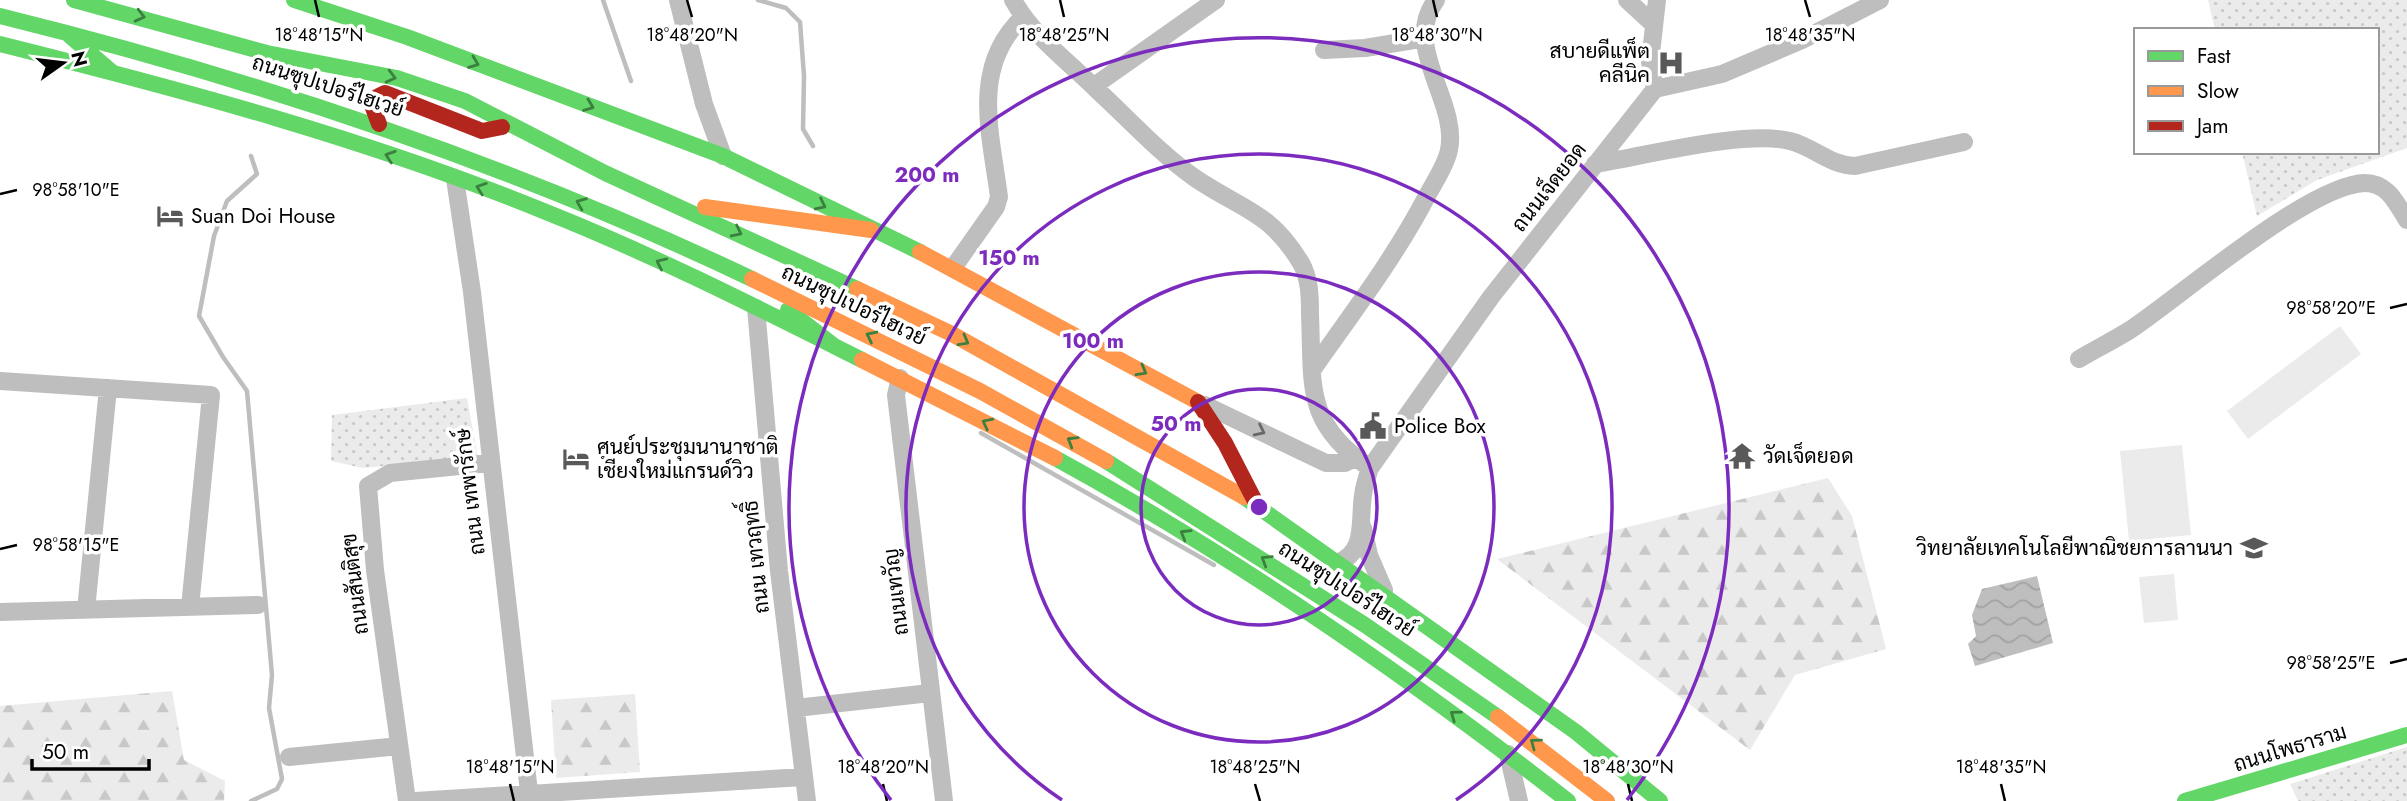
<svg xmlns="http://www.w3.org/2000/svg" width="2407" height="801" viewBox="0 0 2407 801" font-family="Jost,Sarabun,sans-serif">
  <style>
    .grass { fill: url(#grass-dots) }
    .forest { fill: url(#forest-firs) }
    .garden { fill: #ebebeb }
    .water { fill: url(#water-waves) }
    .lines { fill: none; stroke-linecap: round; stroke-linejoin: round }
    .stream { stroke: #bebebe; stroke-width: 4.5 }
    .street { stroke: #bebebe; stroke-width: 18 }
    .fast { stroke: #63d668; stroke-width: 16 }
    .slow { stroke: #ff974d; stroke-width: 16 }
    .jam { stroke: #b3261e; stroke-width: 16 }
    .oneway { stroke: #3b803e }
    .oneway2 { stroke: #686868 }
    .ticks { fill: none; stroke: #000; stroke-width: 2.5 }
    .ring { fill: none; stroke: #7b2cbf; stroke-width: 3.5 }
    .labels { text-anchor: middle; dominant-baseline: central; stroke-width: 7; stroke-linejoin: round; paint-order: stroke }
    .poi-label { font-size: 21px; fill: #000; stroke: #fff; text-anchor: start }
    .street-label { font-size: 21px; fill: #000; stroke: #fff }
    .ticks-label { font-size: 18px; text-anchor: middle; fill: #000; stroke: #fff; stroke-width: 7; stroke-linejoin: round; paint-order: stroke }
    .centre { fill: #7b2cbf; stroke: #fff; stroke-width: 3.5 }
    .ring-label { font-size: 21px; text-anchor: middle; font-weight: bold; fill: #7b2cbf; stroke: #fff; stroke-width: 7; stroke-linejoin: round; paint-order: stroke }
  </style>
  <defs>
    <pattern id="grass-dots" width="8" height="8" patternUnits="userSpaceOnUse" patternTransform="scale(1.75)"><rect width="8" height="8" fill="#ebebeb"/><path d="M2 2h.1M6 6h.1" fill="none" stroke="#c8c8c8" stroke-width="1.8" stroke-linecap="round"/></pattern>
    <pattern id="forest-firs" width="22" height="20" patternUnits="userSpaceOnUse" patternTransform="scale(1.75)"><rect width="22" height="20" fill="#ebebeb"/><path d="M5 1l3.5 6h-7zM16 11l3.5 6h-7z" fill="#c8c8c8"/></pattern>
    <pattern id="water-waves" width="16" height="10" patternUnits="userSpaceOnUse" patternTransform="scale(1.75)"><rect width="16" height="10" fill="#bebebe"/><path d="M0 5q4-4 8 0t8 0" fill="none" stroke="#a2a2a2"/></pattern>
  </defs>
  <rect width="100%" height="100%" fill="#fff"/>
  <!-- grass -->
  <path class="grass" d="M2208 0H2407V148L2317 180 2257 216 2242 152H2377V30H2215Z
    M467 398 478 458 363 468 331 461 332 415Z
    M2407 747V801H2298L2290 784Z"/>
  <!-- forest -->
  <path class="forest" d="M1828 478 1852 516 1886 649 1795 675 1750 750 1497 559Z
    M172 691 184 760 225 781 224 801H0V706Z
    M635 694 640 772 556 778 551 700Z"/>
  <!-- garden -->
  <path class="garden" d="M2340 326 2361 354 2248 439 2227 411Z
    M2182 445 2191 535 2129 541 2120 451Z
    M2174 574 2178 620 2144 623 2139 577Z"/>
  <!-- water -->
  <path class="water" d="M2037 576 2053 643 1975 666 1968 644 1976 636 1972 615 1982 589Z"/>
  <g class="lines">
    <!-- stream -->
    <path class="stream" d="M603 0 631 81
      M758 0 786 8 800 22 804 76 803 129 813 146
      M251 156 257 174 227 201 214 236 199 316 223 357 247 391 272 675 269 708 282 779 277 789 251 801
      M981 433 1214 565"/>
    <!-- street -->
    <path class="street" d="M678 0 704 104 723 156
      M1013 0C1033 36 1067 60 1096 89 1128 118 1159 153 1195 178 1240 209 1269 210 1301 263 1310 279 1310 297 1310 315 1313 387 1304 423 1370 468
      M1627 0 1653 24
      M1324 50 1365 48 1426 38
      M1094 86 1216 0
      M1655 89 1650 62 1657 0
      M1595 164C1644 156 1745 130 1790 141 1814 147 1829 165 1855 166L1964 142
      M455 179 472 292 530 801
      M953 268 996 207 999 197C991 134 970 67 1023 17
      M756 308 779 571 807 801
      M2079 359C2096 349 2114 340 2130 330 2181 296 2310 184 2365 183 2388 183 2396 203 2407 220
      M1313 369C1353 312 1396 256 1428 194 1435 181 1446 165 1449 150 1459 101 1401 47 1436 0
      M900 378 896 395 944 801
      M0 381 211 395 190 607
      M1205 405 1326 463H1345L1355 458
      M1363 528 1369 555 1384 590
      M1337 563C1367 552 1359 521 1363 495 1364 486 1367 477 1370 468L1491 297 1655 89 1722 74 1802 40 1880 0
      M86 610 108 388
      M0 612 258 605
      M796 708 930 693
      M1508 754 1519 801
      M289 757 399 746
      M407 801 375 570 368 486 390 473 489 463
      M415 801 804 777"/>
    <!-- fast -->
    <path class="fast" d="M74 0 267 53 397 78 465 101 605 173 857 289
      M294 0 407 37 723 156 920 252
      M0 16C259 80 511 164 752 279
      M70 36 112 72
      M0 44C184 90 370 140 546 212 654 255 758 308 862 360
      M788 310 833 345
      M1055 458C1236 557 1405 674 1568 801
      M1106 461 1365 625 1498 717
      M1244 497 1576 732 1660 801
      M2185 801 2407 735"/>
    <!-- slow -->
    <path class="slow" d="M705 207 871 230
      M920 252 1198 402
      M752 279 980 391 1106 461
      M857 289 952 334 1244 497
      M862 360 1055 458
      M1498 717 1607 801"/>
    <!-- jam -->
    <path class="jam" d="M379 124 373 108 377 97 385 93 482 131 502 127
      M1198 402 1225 443 1257 505"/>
  </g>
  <!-- one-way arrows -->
  <defs><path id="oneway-chevron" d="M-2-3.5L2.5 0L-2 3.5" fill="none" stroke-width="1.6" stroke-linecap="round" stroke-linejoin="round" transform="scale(1.75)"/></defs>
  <g class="oneway">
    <use href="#oneway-chevron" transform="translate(140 16) rotate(14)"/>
    <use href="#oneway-chevron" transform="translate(474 63) rotate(21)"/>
    <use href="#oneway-chevron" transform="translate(391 77) rotate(14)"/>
    <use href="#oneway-chevron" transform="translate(589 106) rotate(21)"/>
    <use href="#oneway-chevron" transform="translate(390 156) rotate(-161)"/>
    <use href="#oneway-chevron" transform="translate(481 188) rotate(-161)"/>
    <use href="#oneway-chevron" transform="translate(581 203) rotate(-158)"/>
    <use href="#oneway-chevron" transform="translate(821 205) rotate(26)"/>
    <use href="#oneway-chevron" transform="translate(737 232) rotate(26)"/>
    <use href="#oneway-chevron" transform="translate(661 263) rotate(-155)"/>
    <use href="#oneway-chevron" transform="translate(871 336) rotate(-154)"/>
    <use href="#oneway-chevron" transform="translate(964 341) rotate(29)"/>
    <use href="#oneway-chevron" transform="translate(1142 371) rotate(29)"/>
    <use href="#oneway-chevron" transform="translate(987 423) rotate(-153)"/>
    <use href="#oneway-chevron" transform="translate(1072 441) rotate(-149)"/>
    <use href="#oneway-chevron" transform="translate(1185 534) rotate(-149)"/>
    <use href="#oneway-chevron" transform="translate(1266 560) rotate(-148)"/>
    <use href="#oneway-chevron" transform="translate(1455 715) rotate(-144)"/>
    <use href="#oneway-chevron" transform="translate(1535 743) rotate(-143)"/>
  </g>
  <use class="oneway2" href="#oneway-chevron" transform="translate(1260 431) rotate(26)"/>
  <!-- ticks -->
  <path class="ticks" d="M315 0 319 17M687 0 692 17M1060 0 1064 17M1433 0 1437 17M1805 0 1810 17M0 194 17 190M2390 308 2407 304M0 549 17 545M2390 663 2407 659M510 784 514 801M883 784 887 801M1255 784 1260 801M1628 784 1632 801M2001 784 2005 801"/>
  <!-- distance rings -->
  <g class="ring">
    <circle cx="1259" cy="507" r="118"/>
    <circle cx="1259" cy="507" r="235"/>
    <path d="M1062 800A353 353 0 1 1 1456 800"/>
    <path d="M891 800A470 470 0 1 1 1627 800"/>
  </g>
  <!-- icons -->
  <defs>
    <symbol id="hospital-bare" viewBox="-9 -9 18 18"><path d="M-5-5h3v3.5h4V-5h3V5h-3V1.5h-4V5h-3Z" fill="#595959" stroke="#fff" stroke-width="2.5" paint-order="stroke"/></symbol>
    <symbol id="hotel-bare" viewBox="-9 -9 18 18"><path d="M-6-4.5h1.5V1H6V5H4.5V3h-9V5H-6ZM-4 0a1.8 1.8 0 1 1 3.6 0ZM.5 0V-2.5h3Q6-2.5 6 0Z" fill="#595959" stroke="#fff" stroke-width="2.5" paint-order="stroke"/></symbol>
    <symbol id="civic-bare" viewBox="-9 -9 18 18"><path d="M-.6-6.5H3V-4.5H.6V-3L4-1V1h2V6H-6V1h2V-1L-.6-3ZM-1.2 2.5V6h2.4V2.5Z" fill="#595959" stroke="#fff" stroke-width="2.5" paint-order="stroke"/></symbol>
    <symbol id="temple-bare" viewBox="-9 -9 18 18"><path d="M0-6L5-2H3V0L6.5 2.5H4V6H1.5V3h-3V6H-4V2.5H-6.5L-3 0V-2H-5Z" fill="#595959" stroke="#fff" stroke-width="2.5" paint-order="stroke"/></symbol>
    <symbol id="university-bare" viewBox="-9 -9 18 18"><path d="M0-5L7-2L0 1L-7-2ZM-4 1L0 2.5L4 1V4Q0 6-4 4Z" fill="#595959" stroke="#fff" stroke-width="2.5" paint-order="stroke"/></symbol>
  </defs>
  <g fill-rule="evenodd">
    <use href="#hospital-bare" x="1652" y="44" width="38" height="38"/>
    <use href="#hotel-bare" x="151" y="197" width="38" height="38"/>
    <use href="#civic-bare" x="1354" y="407" width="38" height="38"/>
    <use href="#temple-bare" x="1723" y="437" width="38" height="38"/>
    <use href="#hotel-bare" x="557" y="440" width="38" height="38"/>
    <use href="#university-bare" x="2235" y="529" width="38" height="38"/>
  </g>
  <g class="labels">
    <!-- poi labels -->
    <g class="poi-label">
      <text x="1650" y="51" text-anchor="end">สบายดีแพ็ต<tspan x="1650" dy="24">คลีนิค</tspan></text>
      <text x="191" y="216">Suan Doi House</text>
      <text x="1394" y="426">Police Box</text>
      <text x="597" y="447">ศูนย์ประชุมนานาชาติ<tspan x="597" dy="24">เชียงใหม่แกรนด์วิว</tspan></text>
      <text x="1763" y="456">วัดเจ็ดยอด</text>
      <text x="2233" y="548" text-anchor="end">วิทยาลัยเทคโนโลยีพาณิชยการลานนา</text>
    </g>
    <!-- street labels -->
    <g class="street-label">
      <text transform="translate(328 86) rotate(18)">ถนนซุปเปอร์ไฮเวย์</text>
      <text transform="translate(1549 187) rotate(-52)">ถนนเจ็ดยอด</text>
      <text transform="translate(854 305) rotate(26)">ถนนซุปเปอร์ไฮเวย์</text>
      <text transform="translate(470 492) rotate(-97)">ถนน เทพารักษ์</text>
      <text transform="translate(756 557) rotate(-96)">ถนน เทวฤทธิ์</text>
      <text transform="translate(355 584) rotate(-97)">ถนนสันติสุข</text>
      <text transform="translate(1347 589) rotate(33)">ถนนซุปเปอร์ไฮเวย์</text>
      <text transform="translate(896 592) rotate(-97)">ถนนเทวัญ</text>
      <text transform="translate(2290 748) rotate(-17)">ถนนโพธาราม</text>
    </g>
  </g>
  <g class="ticks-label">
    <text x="319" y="41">18°48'15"N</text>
    <text x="692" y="41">18°48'20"N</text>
    <text x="1064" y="41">18°48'25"N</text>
    <text x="1437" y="41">18°48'30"N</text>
    <text x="1810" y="41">18°48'35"N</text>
    <text x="76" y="196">98°58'10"E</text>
    <text x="2331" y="314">98°58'20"E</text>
    <text x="76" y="551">98°58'15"E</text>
    <text x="2331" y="669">98°58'25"E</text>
    <text x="510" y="773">18°48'15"N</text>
    <text x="883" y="773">18°48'20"N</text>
    <text x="1255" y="773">18°48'25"N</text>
    <text x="1628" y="773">18°48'30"N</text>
    <text x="2001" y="773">18°48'35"N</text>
  </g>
  <circle cx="1259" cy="507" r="10" class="centre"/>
  <g class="ring-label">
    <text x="927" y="182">200 m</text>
    <text x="1009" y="265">150 m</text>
    <text x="1093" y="348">100 m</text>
    <text x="1176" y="431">50 m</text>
  </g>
  <!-- legend -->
  <rect x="2134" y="28" width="245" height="126" fill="#ffffff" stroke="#999999" stroke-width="2"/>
  <rect x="2148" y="51" width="35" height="10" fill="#63d668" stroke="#999999" stroke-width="2"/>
  <text x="2197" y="63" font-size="21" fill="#000000">Fast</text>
  <rect x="2148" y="86" width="35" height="10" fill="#ff974d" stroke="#999999" stroke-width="2"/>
  <text x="2197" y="98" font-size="21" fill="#000000">Slow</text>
  <rect x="2148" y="121" width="35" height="10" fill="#b3261e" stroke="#999999" stroke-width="2"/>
  <text x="2197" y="133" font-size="21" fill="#000000">Jam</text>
  <!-- north arrow -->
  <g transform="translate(63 63) rotate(76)" stroke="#ffffff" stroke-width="5" paint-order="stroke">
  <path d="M0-5L12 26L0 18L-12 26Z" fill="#000000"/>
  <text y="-10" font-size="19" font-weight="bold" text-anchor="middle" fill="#000000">N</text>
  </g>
  <!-- scale -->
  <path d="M32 759v10h117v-10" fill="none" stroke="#000000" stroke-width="3.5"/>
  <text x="42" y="759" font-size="21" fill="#000000" stroke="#ffffff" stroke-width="5" paint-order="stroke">50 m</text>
</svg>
